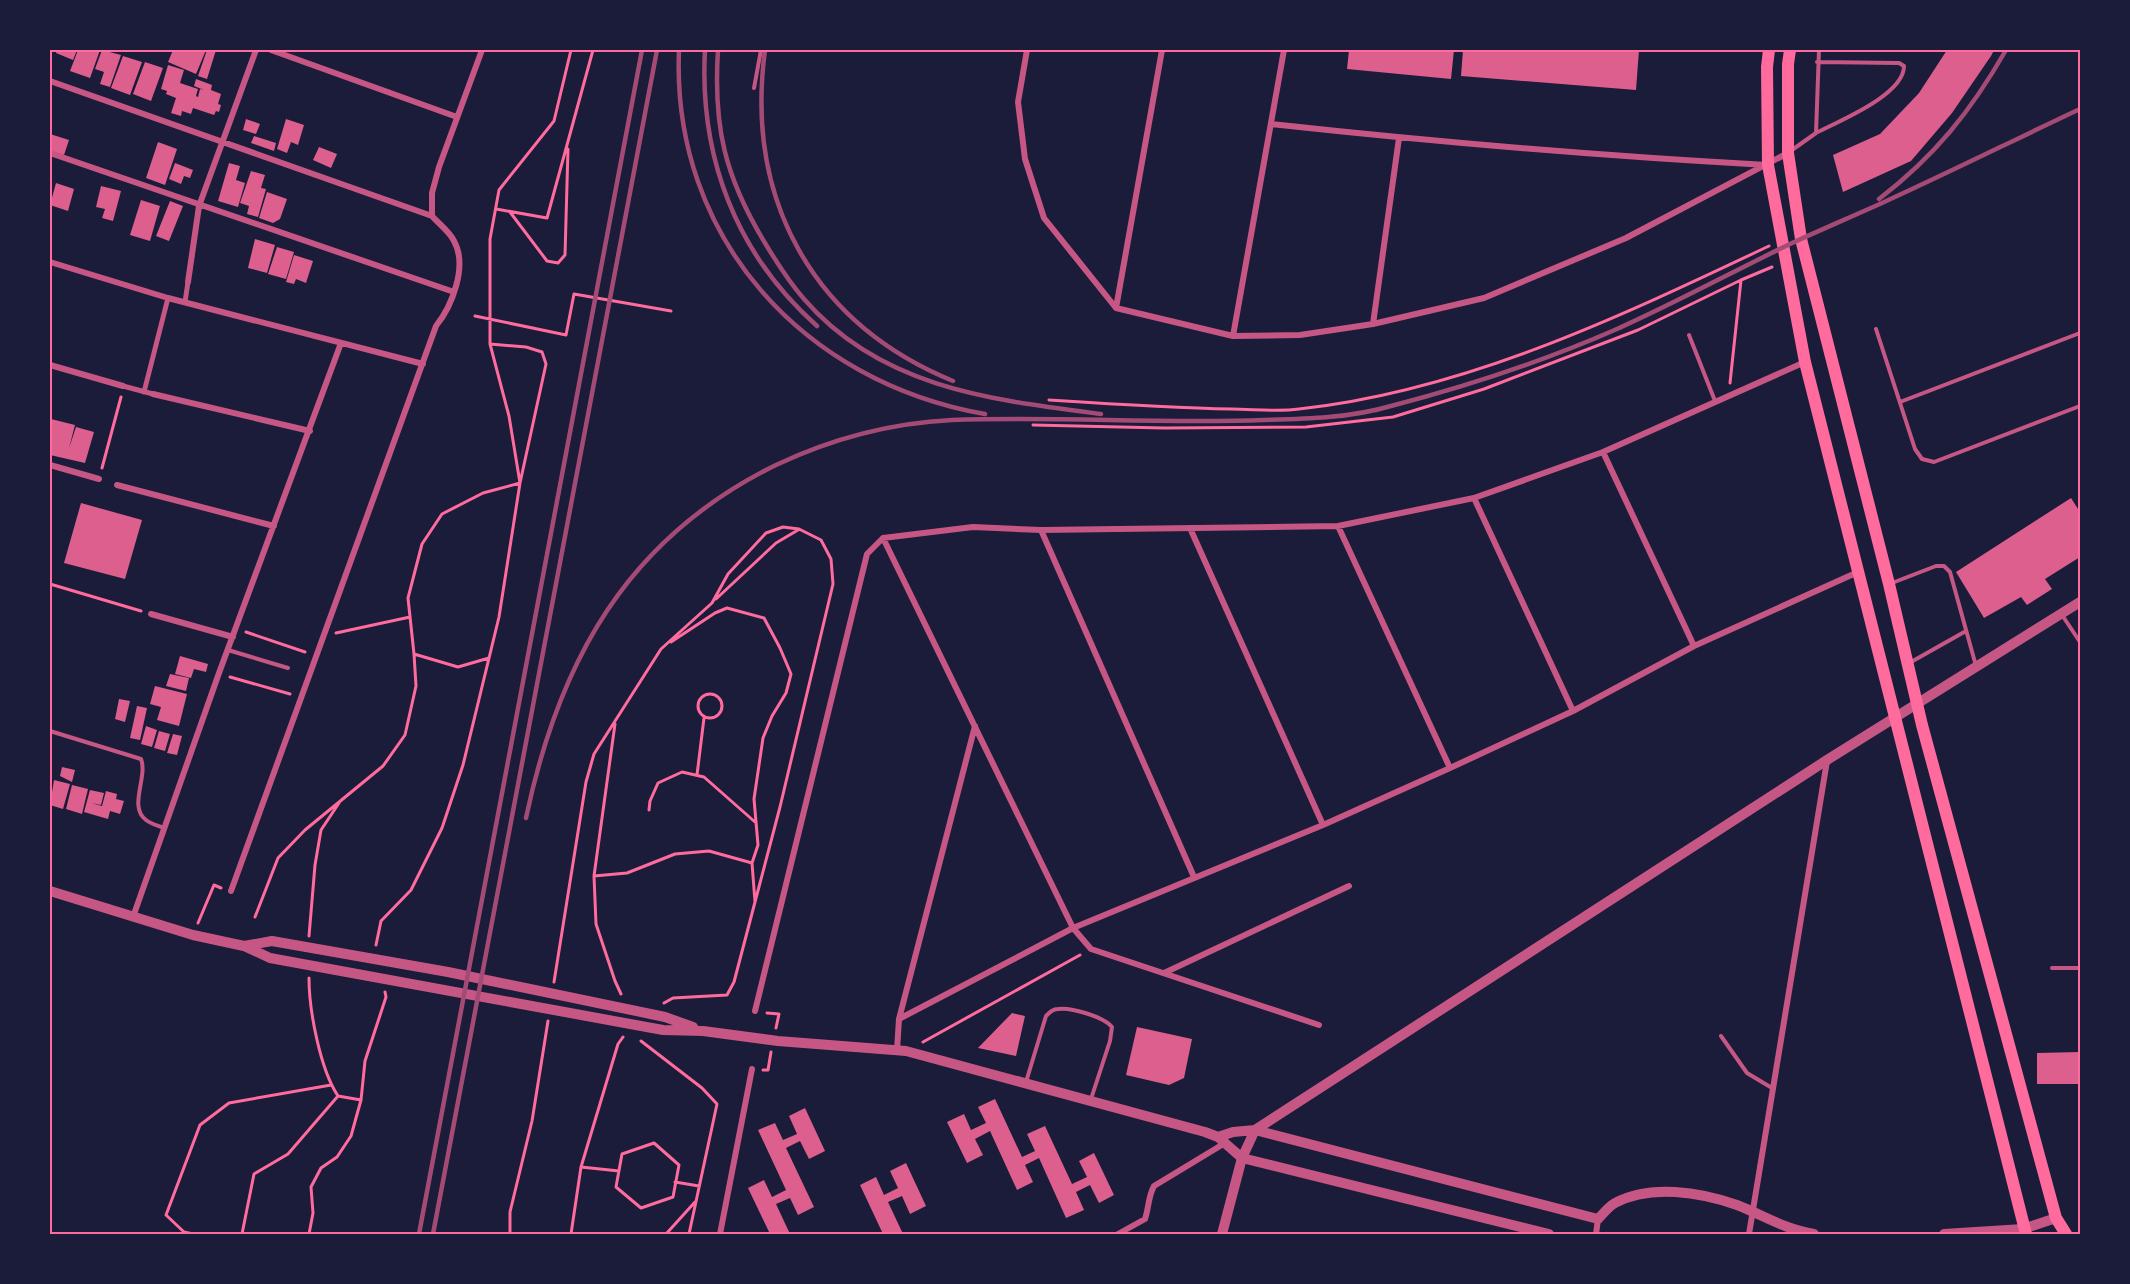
<svg xmlns="http://www.w3.org/2000/svg" width="2130" height="1284" viewBox="0 0 2130 1284" font-family="'Source Serif 4',serif">
  <style>
    .building { fill: #dd5f8e }
    .lines { fill: none; stroke-linecap: round; stroke-linejoin: round }
    .path { stroke: #ff6b9d; stroke-width: 3 }
    .service { stroke: #c65784; stroke-width: 4 }
    .pedestrian { stroke: #c65784; stroke-width: 5 }
    .minor { stroke: #c65784; stroke-width: 6 }
    .tertiary { stroke: #c65784; stroke-width: 10 }
    .secondary { stroke: #ff6b9d; stroke-width: 12 }
    .rail { stroke: #a44b75; stroke-width: 4.5 }
    .neatline { fill: none; stroke: #ff6b9d; stroke-width: 2 }
  </style>
  <rect width="100%" height="100%" fill="#1b1b3a"/>
  <!-- building -->
  <path class="building" d="M57 50H77L73 60 56 53Z
    M78 50H100L90 78 70 71Z
    M102 50 121 55 110 87 100 84 104 72 95 69Z
    M173 50H206L196 74 168 62Z
    M207 50H216L207 79 198 76Z
    M1349 50H1454L1451 79 1347 69Z
    M1463 50H1639L1636 90 1461 76Z
    M1947 50H1994L1991 56 1952 113 1911 161 1843 192 1833 155 1880 134 1919 93Z
    M123 56 142 62 130 95 111 88Z
    M145 62 163 68 151 101 133 94Z
    M168 65 184 70 180 83 198 89 196 96 198 97 200 89 204 90 194 86 196 79 212 85 211 90 221 94 218 104 221 105 219 112 216 111 214 115 193 108 191 114 182 111 181 116 171 113 176 98 166 94 167 91 161 89Z
    M246 119 260 124 256 134 243 130Z
    M286 119 304 125 298 145 291 142 287 153 277 149Z
    M50 134 69 140 64 155 50 151Z
    M254 136 276 143 274 151 251 143Z
    M158 142 177 149 165 185 146 178Z
    M319 147 337 154 331 168 313 160Z
    M175 163 193 170 190 178 184 176 181 184 169 179Z
    M229 163 240 166 236 180 245 183 238 207 218 201Z
    M251 171 265 175 261 188 266 189 258 217 247 214 249 206 240 203Z
    M56 183 74 189 68 211 50 205Z
    M101 186 121 191 113 221 102 218 105 209 96 207Z
    M267 192 287 199 280 219 273 223 259 218Z
    M141 200 160 206 150 241 130 235Z
    M170 201 183 206 169 241 156 236Z
    M255 239 275 245 267 273 248 268Z
    M277 247 294 252 286 279 268 274Z
    M294 255 313 261 306 283 296 279 294 284 286 282Z
    M51 419 75 425 69 448 76 427 94 432 85 463 50 455Z
    M2071 498 2080 512V557L2045 579 2052 589 2027 605 2021 597 1984 618 1956 572Z
    M81 503 142 520 125 579 64 563Z
    M180 656 208 664 206 672 194 669 191 678 175 674Z
    M170 674 189 678 186 691 166 686Z
    M155 686 187 694 179 726 157 720 161 707 150 704Z
    M119 699 130 701 125 722 115 719Z
    M137 706 147 708 140 740 130 738Z
    M146 726 157 730 152 747 141 744Z
    M159 731 170 734 165 751 154 748Z
    M173 734 182 736 177 755 167 753Z
    M62 767 75 770 72 782 60 776Z
    M54 780 70 784 63 809 50 805Z
    M72 785 88 789 82 814 66 809Z
    M90 790 104 793 101 805 91 803 102 806 106 791 117 794 116 799 124 801 120 814 110 811 108 819 84 812Z
    M1012 1013 1025 1016 1016 1056 978 1048Z
    M1137 1027 1192 1039 1184 1078 1169 1085 1126 1075Z
    M2080 1052V1084H2037V1053Z
    M995 1099 1022 1157 1035 1151 1027 1134 1045 1126 1072 1184 1087 1177 1079 1161 1094 1153 1114 1195 1099 1203 1090 1185 1076 1192 1084 1210 1066 1218 1039 1158 1025 1165 1033 1182 1017 1190 990 1131 975 1139 983 1155 967 1163 947 1122 964 1114 971 1130 986 1123 978 1107Z
    M805 1108 825 1151 809 1159 800 1141 786 1148 814 1207 798 1215 790 1198 776 1204 790 1234H770L748 1188 764 1180 772 1197 786 1190 758 1130 775 1123 783 1140 797 1134 789 1116Z
    M906 1163 926 1206 910 1214 902 1196 888 1202 903 1234H883L860 1185 876 1177 884 1195 898 1188 890 1171Z"/>
  <g class="lines">
    <!-- path -->
    <path class="path" d="M496 209 547 218 593 50
      M510 212 547 261 558 263 565 255 568 149
      M475 316 566 335 574 294 671 311
      M1730 383 1741 280
      M1049 400C1110 404 1170 408 1231 409 1253 409 1277 412 1299 409 1465 391 1619 317 1769 246
      M1033 425 1164 428 1306 427 1393 417 1484 389 1638 330 1741 280 1772 267
      M102 468 121 397
      M50 584 141 611
      M716 599 776 543 798 530
      M246 632 305 652
      M336 633 410 617
      M414 654 408 598 422 544 442 514 483 493 520 483 546 364 542 352 526 347 490 344
      M230 677 290 694
      M698 706a12 12 0 1 1 24 0a12 12 0 1 1-24 0Z
      M615 724 594 876 596 924 615 981 621 994
      M697 775 704 718
      M649 810 650 801 658 783 682 772 704 777 755 822
      M594 876 627 873 675 854 709 851 752 863
      M255 917 278 858 305 830 383 766 405 735 416 686 414 654 458 667 489 658
      M198 923 214 885 221 888
      M309 936 315 865 321 830 339 803
      M376 945 381 921 411 890 442 828 463 765 499 617 520 483 509 416 490 344V239L499 190 554 121 571 50
      M554 982 586 782 594 754 661 649 712 603 728 574 766 533 783 527 799 529 821 540 831 559 833 584 780 807 755 902
      M664 1003 673 998 727 995 734 982 755 902 752 863 758 845 754 799 763 738 772 716 786 693 791 674 780 648 764 618 727 608 715 613 671 642
      M767 1013 779 1014 776 1028
      M641 1041 702 1088 717 1104 689 1234
      M923 1042 1080 955
      M763 1070H768L771 1052
      M338 1096 361 1100
      M654 1143 679 1165 673 1197 641 1208 616 1187 622 1154Z
      M581 1167 619 1171
      M675 1182 699 1186
      M193 1234 184 1232 166 1215 200 1125 229 1103 331 1085
      M242 1234 254 1174 288 1154 338 1096C320 1069 309 1010 309 978
      M309 1234 313 1213 311 1187 321 1168 337 1157 351 1136 361 1100 365 1061 386 997 385 992
      M510 1234V1212L532 1121 548 1021
      M571 1234 581 1167 618 1044 623 1037
      M666 1234 695 1202"/>
    <!-- service -->
    <path class="service" d="M754 88 761 50
      M1816 133C1839 121 1904 95 1904 66L1899 63 1817 62
      M1792 150 1816 133 1819 50
      M1876 329 1915 449 1922 459 1934 462 2080 406
      M1689 335 1715 401
      M1900 402 2080 333
      M1892 583 1936 566H1944L1950 572 1976 666
      M2062 615 2080 642
      M228 650 288 668
      M1911 662 1966 631
      M50 731 141 759C148 777 128 807 146 820 151 824 159 826 164 828
      M2052 968H2080
      M1721 1036 1747 1073 1772 1088
      M1026 1082 1046 1016C1050 1012 1053 1009 1058 1009 1071 1007 1104 1017 1112 1027L1110 1041 1091 1099"/>
    <!-- pedestrian -->
    <path class="pedestrian" d="M185 302 188 282
      M123 386 153 394
      M144 392 168 298"/>
    <!-- minor -->
    <path class="minor" d="M271 50 457 117
      M1027 50 1018 102 1025 159 1044 218 1116 308 1233 336 1300 335 1373 324 1484 298 1626 238 1788 153
      M50 81 432 216C439 224 450 232 454 241 468 266 452 306 436 326L231 891
      M1271 124C1436 142 1602 156 1767 165
      M50 153 454 292
      M432 216V193L439 167 482 50
      M50 262 168 298 423 364
      M188 282 199 206 256 50
      M1116 308 1162 50
      M1373 324 1399 138
      M1233 336 1284 50
      M50 365 123 386
      M153 394 310 431
      M1603 452 1694 646
      M50 465 99 479
      M117 485 274 526
      M1474 498 1573 711
      M1338 526 1450 768
      M1190 528 1323 825
      M1041 530 1194 877
      M883 538 1073 928 1091 949 1319 1025
      M151 614 233 637
      M133 917 219 673 341 343
      M1164 973 1349 886
      M755 1011 867 554 883 538 973 527 1041 530 1338 526 1474 498 1603 452 1805 362
      M899 1019 1073 928 1323 825 1450 768 1573 711 1694 646 1858 572
      M897 1050 899 1019 975 726
      M720 1234 752 1069
      M1118 1234 1145 1219C1149 1207 1148 1197 1154 1186L1225 1143
      M1596 1234 1598 1219
      M1749 1234 1827 761"/>
    <!-- tertiary -->
    <path class="tertiary" d="M50 891 193 935 244 946 270 958 663 1030 703 1031 778 1041 906 1051 1205 1132 1218 1137 1242 1158 1549 1234
      M244 946 272 941 448 972 665 1017 693 1027
      M1218 1137 1233 1132 1255 1130 1598 1219C1603 1214 1608 1207 1615 1203 1650 1184 1700 1192 1737 1205 1763 1215 1786 1230 1814 1234
      M1222 1234 1242 1158 1255 1130 1827 760 2080 602
      M1944 1234 2023 1229 2056 1218"/>
    <!-- secondary -->
    <path class="secondary" d="M1769 50 1767 67 1768 165 1805 362 2026 1234
      M1790 50 1788 64V153L1801 239 1889 584 1922 725 2056 1218 2066 1234"/>
    <!-- rail -->
    <path class="rail" d="M679 50C671 237 803 382 985 414
      M705 50C699 157 736 254 817 326
      M718 50C713 127 725 177 765 243 777 263 789 282 804 299 881 388 992 400 1101 414
      M765 50C745 199 812 323 953 381
      M1879 199C1935 156 1971 111 2006 50
      M526 818C559 661 627 538 776 465 831 439 891 423 952 420 1056 416 1160 424 1264 420 1306 419 1350 418 1391 406 1468 386 1544 361 1617 329 1675 303 1732 272 1790 244 1820 230 1851 217 1882 203 1948 173 2014 140 2080 109
      M419 1234 642 50
      M433 1234 657 50"/>
  </g>
  <!-- border -->
  <rect width="2130" height="1284" fill="none" stroke="#1b1b3a" stroke-width="102"/>
  <rect x="51" y="51" width="2028" height="1182" class="neatline"/>
</svg>
